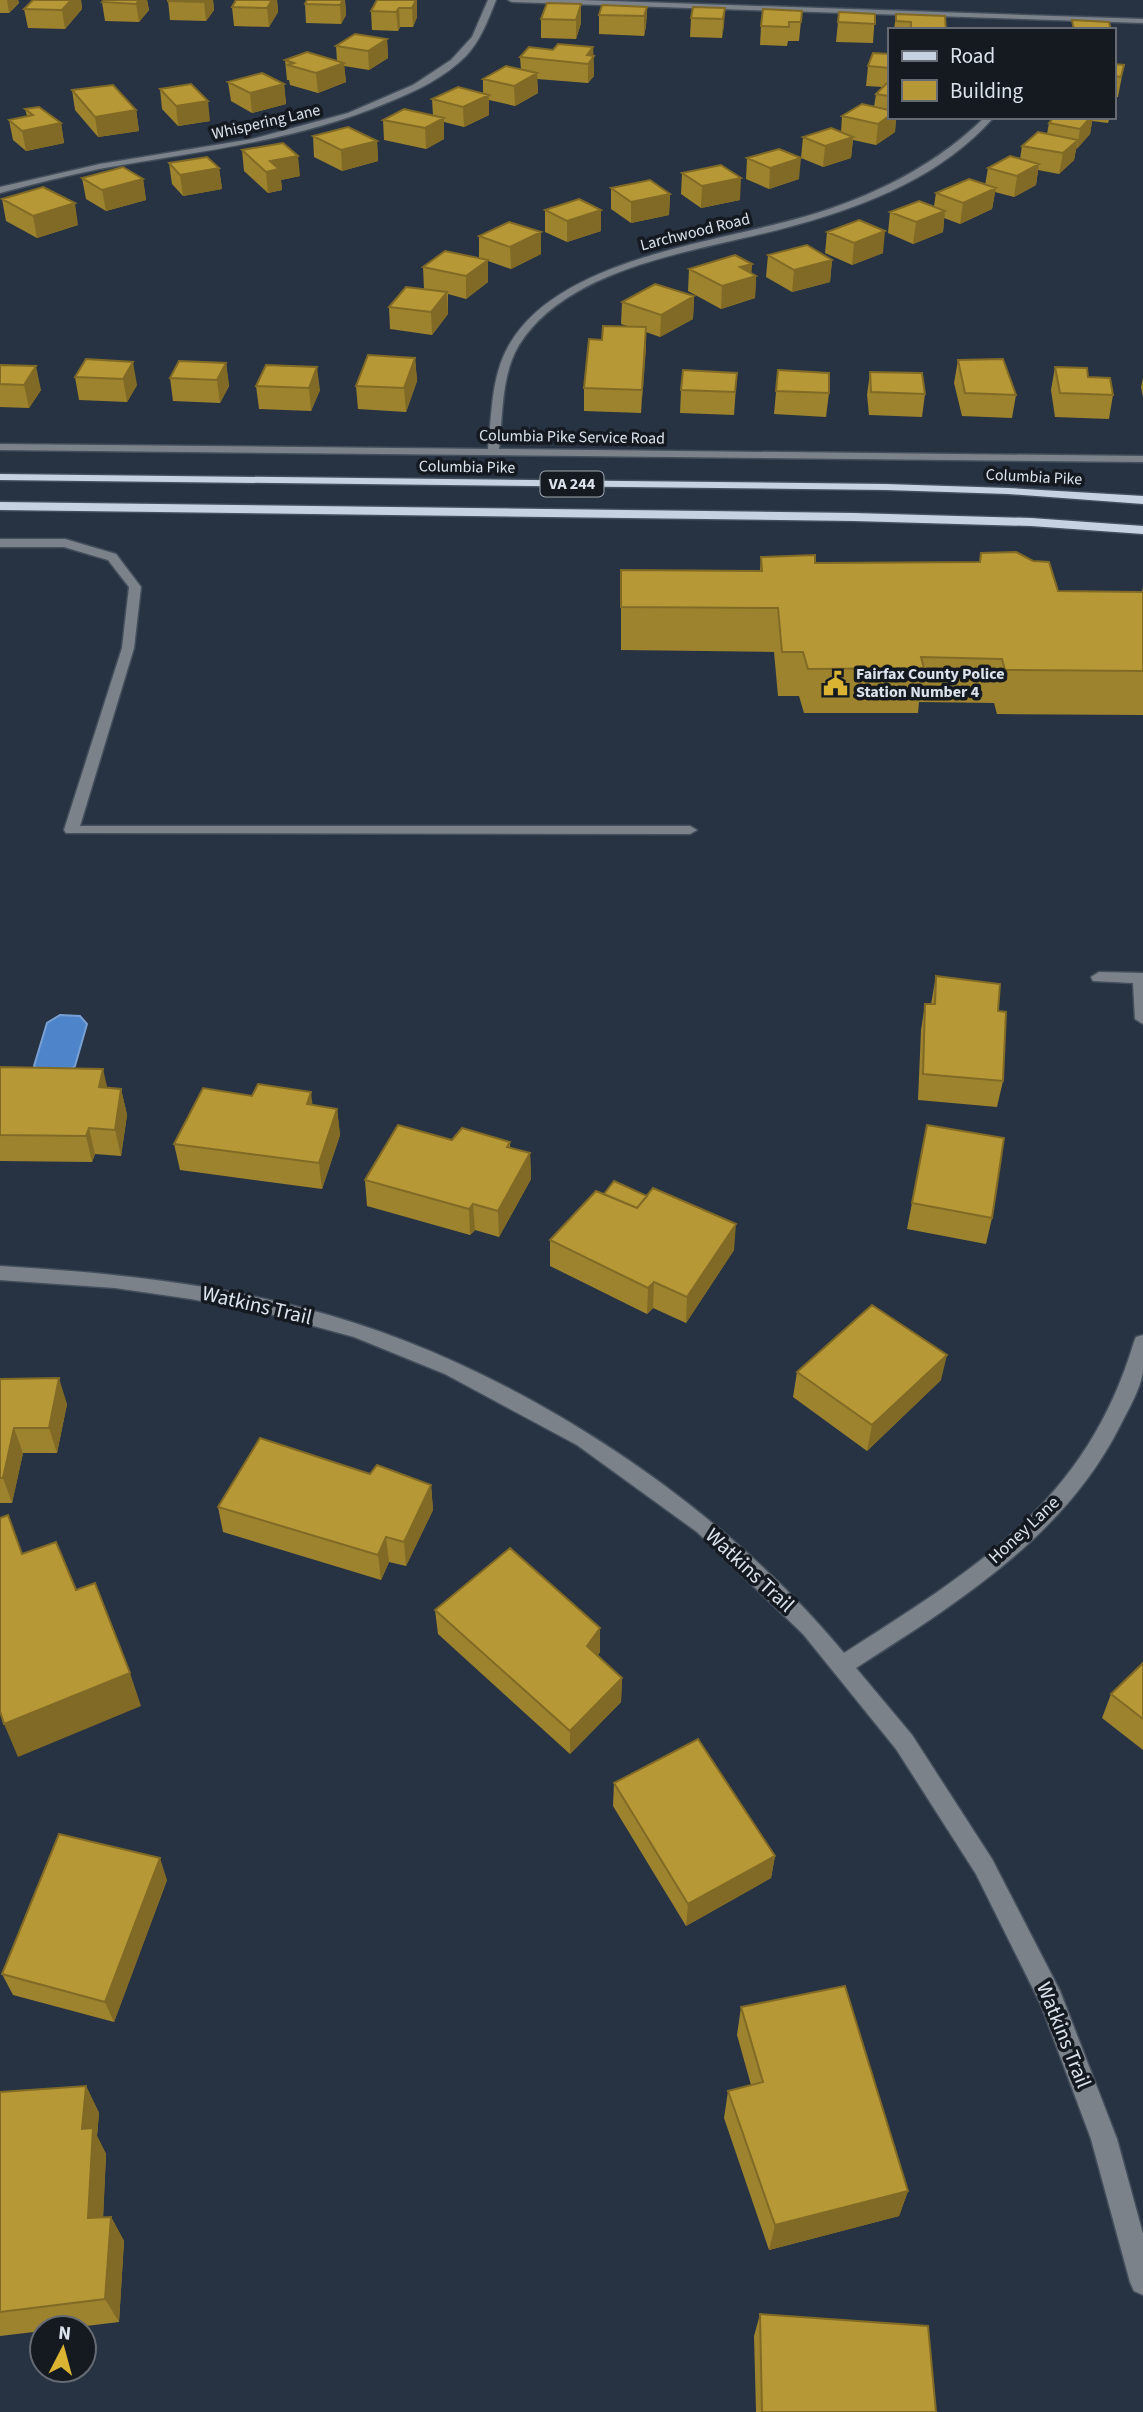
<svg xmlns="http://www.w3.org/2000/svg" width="1143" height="2412" viewBox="0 0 1143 2412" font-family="'Source Sans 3',sans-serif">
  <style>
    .water { fill: #4e84c9; stroke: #79a0d4; stroke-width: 2 }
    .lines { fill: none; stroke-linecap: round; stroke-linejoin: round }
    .minor-casing { stroke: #444f5d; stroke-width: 3 }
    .major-casing { stroke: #444f5d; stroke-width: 3 }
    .minor { fill: #7c828a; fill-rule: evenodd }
    .major { fill: #c6d2e2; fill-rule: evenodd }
    .wall { fill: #9d832e }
    .shaded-wall { fill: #806a26 }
    .building { fill: #b79836; stroke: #806a26; stroke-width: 2 }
    .labels { text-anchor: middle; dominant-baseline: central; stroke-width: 7; stroke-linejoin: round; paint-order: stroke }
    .far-street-label { font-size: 16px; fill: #dce3ed; stroke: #151a21 }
    .shield { fill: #151a21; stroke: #a0a7b0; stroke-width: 2 }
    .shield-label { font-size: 16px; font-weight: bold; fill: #dce3ed }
    .far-poi-label { font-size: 16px; font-weight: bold; fill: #dce3ed; stroke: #151a21; text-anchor: start }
    .street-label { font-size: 18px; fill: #dce3ed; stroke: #151a21 }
    .near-street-label { font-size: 21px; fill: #dce3ed; stroke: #151a21 }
  </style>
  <rect width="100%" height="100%" fill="#273342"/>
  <!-- water -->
  <path class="water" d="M60 1015 80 1016 87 1024 75 1066 66 1074 41 1073 34 1066 47 1023Z"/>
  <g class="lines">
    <defs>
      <path id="minor" d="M488 0H496C488 20 481 40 466 56 444 78 416 91 389 102 295 142 197 151 99 169 65 176 33 184 0 193V187L100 164 252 139 348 113 413 85 451 60 472 37Z
        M508 0H581L1143 19V23L512 2Z
        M985 117H994C943 175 869 205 796 225 710 250 571 262 519 345 501 375 503 415 499 449L1143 456V462L0 450V444L488 449C492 414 491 376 509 345 561 254 729 242 820 212 882 192 938 163 985 117Z
        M0 539H65L116 554 141 587 134 648 80 826H690L697 830 690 834 66 833 64 830 122 648 129 587 108 560 64 547H0Z
        M1099 972 1143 973V1024L1135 1019 1133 983 1093 981 1091 977Z
        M0 1266C102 1272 204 1282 303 1308 501 1358 714 1496 844 1653 977 1568 1086 1502 1134 1342L1136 1337 1143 1335C1143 1347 1143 1360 1143 1372 1140 1390 1128 1410 1120 1426 1064 1537 957 1603 856 1668L912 1735 992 1859 1060 1991 1117 2139 1143 2234V2295L1134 2291 1130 2282 1091 2139 1041 2005 976 1874 896 1749 803 1634 697 1532 577 1445 445 1374 354 1337 266 1313 191 1299 115 1288 0 1280Z"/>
      <path id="major" d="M0 474 886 484 1008 488 1143 496V504L1008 494 886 490 0 480Z
        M0 502 854 513 1031 518 1143 526V534L1031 526 854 521 0 510Z"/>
    </defs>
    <!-- minor casing -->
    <use href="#minor" class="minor-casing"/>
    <!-- major casing -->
    <use href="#major" class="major-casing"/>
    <!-- minor -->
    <use href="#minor" class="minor"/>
    <!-- major -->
    <use href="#major" class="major"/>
  </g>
  <!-- wall -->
  <path class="wall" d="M0 0H18L19 3 9 13H0Z
    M33 0H81L82 9 65 29 28 28 24 9Z
    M104 0H147L149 10 139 22 105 21 102 2Z
    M168 0H213L214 10 206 21 170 20Z
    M236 0H277L278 12 269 27 234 26 232 7Z
    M345 0 346 15 341 24 306 23 305 4Z
    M377 0H417V17L413 27H400L398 31 372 30 371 11Z
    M547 3 581 23 576 39 541 38V19Z
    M647 7 646 26 644 36 599 34V15Z
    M725 8 722 38 690 37 691 18Z
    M802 11 799 41H788L787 46 760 45 761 26Z
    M839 12 875 14 873 43 836 42Z
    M896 14 946 30H894Z
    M387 39 388 58 369 70 344 66 346 82 318 93 290 85 289 80H287L285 60 337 61 336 46Z
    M593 47 594 76 588 83 537 79 538 93 515 106 489 100V115L464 127 444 122V139L426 149 384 140 383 120 433 116 432 99 483 93V79L521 70 520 57 553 50Z
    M889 54V117H912L910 120 896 118 895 132 876 145 853 140 851 158 823 167 801 158 803 137 841 132 842 116 874 107 876 94 883 87 866 86 868 66Z
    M1113 64 1124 65 1118 97H1115L1113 104Z
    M228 82 284 84 286 104 252 113 231 101Z
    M160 89 210 121 178 126 162 109Z
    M72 90 136 110 139 131 98 137 75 110Z
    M25 109 61 123 64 143 26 151 13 140 9 120 27 116Z
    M1054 117H1110L1108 123 1092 121 1090 134 1076 149 1074 160 1059 174 1038 170 1036 185 1014 197 995 192 992 209 960 224 944 218 943 232 913 244 888 233 890 212 934 206 936 193 985 185 988 168 1020 159 1022 146 1047 134 1049 123Z
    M313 136 377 141 378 161 342 171 314 157Z
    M242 150 300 176 281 180 282 190 268 193 244 171Z
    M747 158 799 179 769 189 746 179Z
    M169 163 219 168 222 189 183 196 172 184Z
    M682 173 740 200 701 208 681 194Z
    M82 178 143 179 146 200 106 211 86 199Z
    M611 188 670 194 669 215 631 223 611 209Z
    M2 199 78 225 37 238 6 221Z
    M545 210 601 231 567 242 545 232Z
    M541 232V254L511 269 488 261V282L466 299 448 294V314L432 335 390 329 389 307 424 289 423 267 479 258V236Z
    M827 232 883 253 852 265 825 253Z
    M768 255 832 260 830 282 792 292 766 277Z
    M752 264 751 273 756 276 755 298 721 309 688 291 689 269Z
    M694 296 693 319 660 337 646 332 641 413 584 411V388L602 340 630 327 621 324 622 302Z
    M415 358 417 381 406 412 358 409 356 386Z
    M86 359 137 385 127 402 79 400 75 377Z
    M958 360 1016 395 1012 418 962 416 954 383Z
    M226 363 229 386 220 403 173 401 170 378Z
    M0 365 41 390 29 408 0 407Z
    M266 365 320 390 311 411 259 409 256 386Z
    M1055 367 1088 377 1113 395 1109 419 1055 417 1051 390Z
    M778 370 829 393 826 417 774 414Z
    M870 372 925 394 922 417 869 415 867 395Z
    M737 373 734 415 680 413 681 390Z
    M1143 378V397L1141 387Z
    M981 553 1058 591 1142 592 1143 587V715L997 714 994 703 919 702 918 713H804L799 696H778L774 652 621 650V570L760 571 761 557 815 563 979 562Z
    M936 976 998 1011 1003 1081 997 1107 918 1100 921 1030 925 1004H931Z
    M0 1067 108 1088 121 1089 127 1115 121 1156 95 1154 92 1162 0 1161Z
    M312 1105 337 1109 340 1135 322 1189 180 1170 174 1144Z
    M927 1125 992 1218 986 1244 907 1229Z
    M452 1140 510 1142V1148L530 1153 531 1179 499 1237 475 1230 470 1235 367 1206 365 1180Z
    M550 1240 734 1250 686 1323 653 1308 647 1314 550 1266Z
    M797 1372 941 1380 867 1451 793 1397Z
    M0 1379 67 1404 57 1453H23L12 1503H0Z
    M370 1474 431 1485 433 1510 406 1566 389 1562 381 1580 223 1532 218 1507Z
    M435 1610 600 1628V1652L598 1655 622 1678 621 1702 570 1754 438 1634Z
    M1143 1663V1750L1102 1718 1111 1694Z
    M614 1783 775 1856 771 1878 686 1926 613 1806Z
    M167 1880 114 2022 13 1995 2 1974Z
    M741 2007 908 2191 899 2216 769 2250 724 2118 728 2091 751 2085 737 2035Z
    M86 2086 99 2113 97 2136 106 2154 103 2217H111L124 2241 119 2322 69 2328H42V2331L0 2336V2092Z
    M760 2314 936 2412H756L754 2336Z"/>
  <!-- shaded-wall -->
  <path class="shaded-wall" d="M7 0H18L19 3 9 13Z
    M71 0H81L82 9 65 29 62 10Z
    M139 0H147L149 10 139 22 136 4Z
    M205 0H213L214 10 206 21 204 2Z
    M272 0H277L278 12 269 27 267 8Z
    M343 0H345L346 15 341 24 340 5Z
    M416 0H417V17L413 27 412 8Z
    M581 4V23L576 39V20Z
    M647 7 646 26 644 36V16Z
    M399 8 400 27 398 31 396 12Z
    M725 8 724 27 722 38 723 19Z
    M387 39 388 58 369 70 368 51Z
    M593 47 594 76 588 83V64L587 55Z
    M344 63 346 82 318 93 316 73Z
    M537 73 538 93 515 106 514 86Z
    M284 84 286 104 252 113 250 93Z
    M489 95V115L464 127 463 107Z
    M208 101 210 121 178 126 176 106Z
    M136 110 139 131 98 137 95 117Z
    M889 116 896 117 895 132 876 145 878 124Z
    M1091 117H1093L1090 134 1077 149 1080 129Z
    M444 118V139L426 149 425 128Z
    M61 123 64 143 26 151 22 131Z
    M853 137 851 158 823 167 825 146Z
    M1078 140 1074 160 1059 174 1063 153Z
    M377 141 378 161 342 171 341 150Z
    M298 156 300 176 281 180 282 190 268 193 266 172 270 161Z
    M801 158 799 179 769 189 770 168Z
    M1039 164 1036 185 1014 197 1017 176Z
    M219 168 222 189 183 196 180 175Z
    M741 178 740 200 701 208 702 186Z
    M143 179 146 200 106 211 102 190Z
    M996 188 992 209 960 224 963 203Z
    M670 194 669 215 631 223V202Z
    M75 203 78 225 37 238 33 216Z
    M601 210V231L567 242V221Z
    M945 211 943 232 913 244 916 222Z
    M885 231 883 253 852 265 854 243Z
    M541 232V254L511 269 510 247Z
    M488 260V282L466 299V276Z
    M832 260 830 282 792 292 794 270Z
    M752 264 751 277 756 276 755 298 721 309 722 286 740 267Z
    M447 292 448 314 432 335 431 312Z
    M694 296 693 319 660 337 661 315Z
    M646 327V350L641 413 642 390Z
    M415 358 417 381 406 412 404 388Z
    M133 362 137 385 127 402 123 379Z
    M226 363 229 386 220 403 217 380Z
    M36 366 41 390 29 408 24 385Z
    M317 367 320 390 311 411 309 388Z
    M103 1069 109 1095 99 1087Z
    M121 1089 127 1115 121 1156 115 1130Z
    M311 1092 314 1118 307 1104Z
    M337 1109 340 1135 322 1189 319 1163Z
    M89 1128 95 1154 92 1162 86 1136Z
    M530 1153 531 1179 499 1237 498 1211Z
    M473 1204 475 1230 470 1235 469 1209Z
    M736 1224 734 1250 686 1323 687 1297Z
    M654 1282 653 1308 647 1314 648 1288Z
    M947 1355 941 1380 867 1451 872 1425Z
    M59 1378 67 1404 57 1453 49 1428Z
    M14 1428 23 1453 12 1503 3 1478Z
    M431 1485 433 1510 406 1566 404 1542Z
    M386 1537 389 1562 381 1580 378 1555Z
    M600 1628V1652L587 1670V1646Z
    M130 1673 141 1706 18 1757 4 1724Z
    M622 1678 621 1702 570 1754V1731Z
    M775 1856 771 1878 686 1926 688 1904Z
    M160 1858 167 1880 114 2022 105 2002Z
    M86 2086 99 2113 97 2136 106 2154 102 2243 88 2218 82 2129Z
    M908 2191 899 2216 769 2250 775 2225Z
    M111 2217 124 2241 119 2322 105 2299Z"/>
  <!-- building -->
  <path class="building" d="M33 0H71L62 10 24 9Z
    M104 0H139L136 4 102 2Z
    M168 0H205L204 2 168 1Z
    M236 0H272L267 8 232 7Z
    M307 0H343L340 5 305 4Z
    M377 0H416L412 8H399L396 12 371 11Z
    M547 3 581 4 576 20 541 19Z
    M602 5 647 7 644 16 599 15Z
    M693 7 725 8 723 19 691 18Z
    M763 9 802 11 801 22H789V27L761 26Z
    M839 12 875 14V24L838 22Z
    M896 14 945 16 946 30H911V22L896 21Z
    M1072 20 1109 22 1111 30H1074Z
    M355 34 387 39 368 51 336 46Z
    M558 44 593 47 587 55 594 56 588 64 520 57 529 47 553 50Z
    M307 52 344 63 316 73 288 65 294 63 285 60Z
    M873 53 889 54V68L868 66Z
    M1113 64 1124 65 1121 77 1113 76Z
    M506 66 537 73 514 86 483 79Z
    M262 73 284 84 250 93 228 82Z
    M889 81V96L876 94Z
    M191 84 208 101 176 106 160 89Z
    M113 85 136 110 95 117 72 90Z
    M458 87 489 95 463 107 432 99Z
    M862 104 889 110V116L878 124 842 116Z
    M39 107 61 123 22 131 9 120 33 115 25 109Z
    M404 109 444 118 425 128 383 120Z
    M1054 117H1091L1080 129 1049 123Z
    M348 127 377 141 341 150 313 136Z
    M831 128 853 137 825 146 803 137Z
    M1038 132 1078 140 1063 153 1022 146Z
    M283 143 298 156 270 161 279 169 266 172 242 150Z
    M779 149 801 158 770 168 747 158Z
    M1010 156 1039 164 1017 176 988 168Z
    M207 157 219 168 180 175 169 163Z
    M721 165 741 178 702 186 682 173Z
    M123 167 143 179 102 190 82 178Z
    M969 179 996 188 963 203 936 193Z
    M650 180 670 194 631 202 611 188Z
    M43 187 75 203 33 216 2 199Z
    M579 199 601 210 567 221 545 210Z
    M919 201 945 211 916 222 890 212Z
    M859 220 885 231 854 243 827 232Z
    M509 222 541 232 510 247 479 236Z
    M807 245 832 260 794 270 768 255Z
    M445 251 488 260 466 276 423 267Z
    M735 255 752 264 740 267 756 276 722 286 689 269Z
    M655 284 694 296 661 315 622 302Z
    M406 287 447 292 431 312 389 307Z
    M603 326 646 327 642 390 584 388 589 339 602 340Z
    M368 355 415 358 404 388 356 386Z
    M86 359 133 362 123 379 75 377Z
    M1003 359 1016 395 965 393 958 360Z
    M179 361 226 363 217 380 170 378Z
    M0 365 36 366 24 385 0 384Z
    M266 365 317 367 309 388 256 386Z
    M1055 367 1087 368 1088 377 1110 378 1113 395 1060 393Z
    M683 370 737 373 735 392 681 390Z
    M778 370 829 373V393L776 391Z
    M870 372 922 373 925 394 871 392Z
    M1016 552 1033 561 1049 562 1058 591 1143 592V671L1005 670 1002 659 921 657 924 668 808 669 803 652H782L778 608 621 607V570L762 571 761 557 815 555V563L980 562 981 553Z
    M936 976 1000 984 998 1011 1006 1012 1003 1081 923 1074 925 1004H935Z
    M0 1067 103 1069 99 1087 121 1089 115 1130 89 1128 86 1136 0 1135Z
    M258 1084 311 1092 307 1104 337 1109 319 1163 174 1144 203 1088 252 1096Z
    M398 1125 452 1140 462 1128 510 1142 507 1147 530 1153 498 1211 473 1204 469 1209 365 1180Z
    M927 1125 1004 1138 992 1218 912 1203Z
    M614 1181 647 1196 637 1208 604 1194Z
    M653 1188 736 1224 687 1297 654 1282 648 1288 550 1240 596 1191 637 1208Z
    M872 1305 947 1355 872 1425 797 1372Z
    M59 1378 49 1428H14L3 1478H0V1379Z
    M260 1438 370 1474 377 1465 431 1485 404 1542 386 1537 378 1555 218 1507Z
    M8 1515 22 1554 56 1542 76 1590 95 1583 130 1673 4 1724 0 1711V1518Z
    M510 1548 600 1628 587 1646 622 1678 570 1731 435 1610Z
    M1143 1663V1719L1111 1694Z
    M698 1739 775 1856 688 1904 614 1783Z
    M59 1834 160 1858 105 2002 2 1974Z
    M845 1986 908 2191 775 2225 728 2091 763 2082 741 2007Z
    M86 2086 82 2129 93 2128 88 2218 111 2217 105 2299 0 2312V2092Z
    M760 2314 928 2326 936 2412H762Z"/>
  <!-- icons -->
  <defs>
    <symbol id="civic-bare" viewBox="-9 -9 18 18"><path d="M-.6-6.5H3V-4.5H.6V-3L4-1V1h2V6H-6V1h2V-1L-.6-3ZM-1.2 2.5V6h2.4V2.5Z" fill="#dab333" stroke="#151a21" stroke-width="2.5" paint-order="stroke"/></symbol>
  </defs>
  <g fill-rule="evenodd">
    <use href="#civic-bare" x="818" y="666" width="35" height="35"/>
  </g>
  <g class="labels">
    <!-- far-street labels -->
    <g class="far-street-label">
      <text transform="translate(266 122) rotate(-13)">Whispering Lane</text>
      <text transform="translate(695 232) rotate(-14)">Larchwood Road</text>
      <text transform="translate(572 437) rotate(1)">Columbia Pike Service Road</text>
      <text transform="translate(467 467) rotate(1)">Columbia Pike</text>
      <text transform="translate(1034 477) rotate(3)">Columbia Pike</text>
    </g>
    <!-- shield labels -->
    <rect class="shield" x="540.5" y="471.5" width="63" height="25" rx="5"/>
    <g class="shield-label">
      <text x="572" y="484">VA 244</text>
    </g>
    <!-- far-poi labels -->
    <g class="far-poi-label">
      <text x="856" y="674">Fairfax County Police<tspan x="856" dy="18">Station Number 4</tspan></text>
    </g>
    <!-- street labels -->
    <g class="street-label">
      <text transform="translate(1024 1530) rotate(-43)">Honey Lane</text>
    </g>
    <!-- near-street labels -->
    <g class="near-street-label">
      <text transform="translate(257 1305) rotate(13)">Watkins Trail</text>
      <text transform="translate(750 1570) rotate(43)">Watkins Trail</text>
      <text transform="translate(1064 2035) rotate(68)">Watkins Trail</text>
    </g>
  </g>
  <!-- legend -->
  <rect x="888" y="28" width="228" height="91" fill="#151a21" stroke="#656a73" stroke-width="2"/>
  <rect x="902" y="51" width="35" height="10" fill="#c6d2e2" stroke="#656a73" stroke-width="2"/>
  <text x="950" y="63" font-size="21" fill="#dce3ed">Road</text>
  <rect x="902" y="80" width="35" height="21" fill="#b79836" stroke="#656a73" stroke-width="2"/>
  <text x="950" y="98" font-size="21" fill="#dce3ed">Building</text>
  <!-- north arrow -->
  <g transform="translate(63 2349) rotate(6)"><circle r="33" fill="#151a21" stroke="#656a73" stroke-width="2"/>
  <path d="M0-5L12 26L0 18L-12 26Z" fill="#dab333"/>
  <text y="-10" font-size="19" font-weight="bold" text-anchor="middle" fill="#dce3ed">N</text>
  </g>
</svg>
